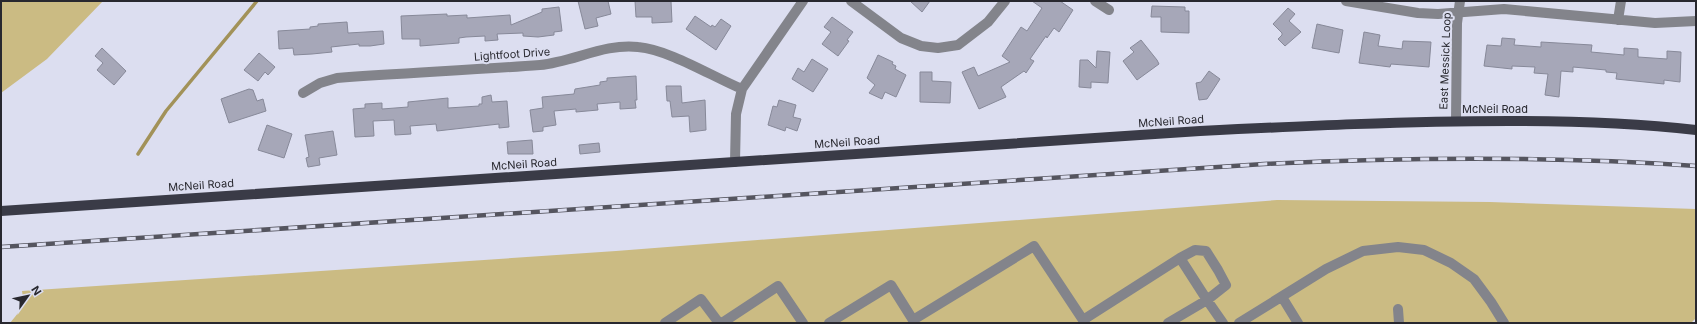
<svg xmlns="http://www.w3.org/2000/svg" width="1697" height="324" viewBox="0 0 1697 324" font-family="Inter,sans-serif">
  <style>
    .green { fill: #cbbb83 }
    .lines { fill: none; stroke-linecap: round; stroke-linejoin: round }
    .stream { stroke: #a29259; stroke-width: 3.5 }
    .building { fill: #a6a7b8; stroke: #878999 }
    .minor { stroke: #83848b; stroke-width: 10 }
    .major { stroke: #3a3b47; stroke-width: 10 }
    .rail-casing { stroke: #55555f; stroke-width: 4.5 }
    .rail { stroke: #dcdef0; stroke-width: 3; stroke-dasharray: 9; stroke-linecap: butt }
    .labels { text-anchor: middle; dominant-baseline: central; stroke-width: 4; stroke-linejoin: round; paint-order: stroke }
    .street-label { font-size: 11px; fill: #28282f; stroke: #dcdef0 }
  </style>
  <rect width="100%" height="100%" fill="#dcdef0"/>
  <!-- green -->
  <path class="green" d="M1 1H103L47 59 1 93Z
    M1277 200 1490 202 1696 209V318L1691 323H10C19 312 25 307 22 291L616 251Z"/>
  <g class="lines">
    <!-- stream -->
    <path class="stream" d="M138 154 166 111 257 1"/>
  </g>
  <!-- building -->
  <path class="building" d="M578 1H608L611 14 596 18 598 26 585 29Z
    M635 1H671L672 22 652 23V17H636Z
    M910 1H930L922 12Z
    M1032 1H1060L1073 10 1059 32 1054 28 1047 38 1046 36 1030 59 1034 61 1026 73 1024 71 1001 87 1006 97 979 109 962 72 974 67 978 76 1010 62 1002 56 1021 27 1027 31 1042 8Z
    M1152 6 1185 7V11H1189V33L1161 32V17H1151Z
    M559 7 562 31 554 32V35L538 37 523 36V33L497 34 498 40 485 41V36L466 37 459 38V43L420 46V39H402L401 16 447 14V16L467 15V18L510 15 511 25 542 12V9Z
    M1288 8 1295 14 1289 21 1301 32 1285 46 1278 39 1282 35V33L1273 24Z
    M695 16 711 27 712 25 715 27 721 19 731 26 716 50 686 29Z
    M832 17 853 32 847 40 849 41 838 56 822 44 831 32 824 27Z
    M347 22 348 33 383 31 384 44 370 46H359V44L331 47 332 52 312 54 294 55 293 48 279 49 278 31 310 29V27L318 26V24Z
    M1317 24 1343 30 1339 53 1312 48Z
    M1364 32 1380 35 1378 46 1402 49 1403 41 1431 42 1429 67 1391 64 1390 67 1359 63Z
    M1502 38 1515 39 1514 45 1541 47V42L1592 45 1591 52 1624 55V48L1638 49V57L1667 59V51L1681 52 1680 82 1664 80V84L1616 79 1617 73 1606 72V70L1573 67V72L1561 71 1559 97 1545 95 1548 74 1534 73 1535 67 1512 66V69L1484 66 1487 45 1501 46Z
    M1141 40 1157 60 1159 64 1137 80 1123 61 1134 52 1130 48Z
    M102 48 126 71 114 85 97 70 103 63 95 56Z
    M1097 51 1110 52 1108 83 1091 82V88L1079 87 1080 60H1088L1096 68Z
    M259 53 275 67 268 75 265 72 258 81 244 70Z
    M878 55 893 62 892 64 896 66 895 69 906 75 896 97 885 92 882 99 869 93 875 85 867 78Z
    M812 59 828 69 813 92 792 79 798 68 804 72Z
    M1209 71 1220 79 1207 99 1199 100 1196 83 1201 82Z
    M920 72H932V81L951 82 950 103 920 102Z
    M636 76 637 100H635L636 108 620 109V102L597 104 598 110 576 112V109L554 111 556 125 543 127V131L533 132 530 110 543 108 542 97 574 94 575 89 600 85V82L607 81V78Z
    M666 86H681L682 103 705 100 706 130 690 132 689 116 672 117 670 101H667Z
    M249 89 253 90 257 101 263 99 266 111 229 123 221 99Z
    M491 95 492 102 507 101 509 127 499 128V124L437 131 436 124 410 126 411 134 395 135 394 120 373 121 374 136 355 137 353 109 365 108V104L382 103V109L408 107V102L448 98V108L479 106V104H482V97Z
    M779 100 796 105 793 117 801 119 797 131 786 127 785 131 768 125 773 106 777 107Z
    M267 125 292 134 284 158 258 150Z
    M333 131 337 155 319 158 320 165 308 167 306 158 309 157 305 135Z
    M532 140 533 154H508L507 142Z
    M599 143 600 152 580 154 579 145Z"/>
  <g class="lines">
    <!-- minor -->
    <path class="minor" d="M851 1 901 38 921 46 938 48 958 45 988 22 1005 1
      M1095 1 1109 10
      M1346 1 1418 13 1438 14 1504 9 1655 23 1696 21
      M1618 20 1621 1
      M303 93 320 83 337 78C405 73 473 70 540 65 573 62 605 43 638 47 670 50 711 76 742 89
      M1456 121 1457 23 1460 1
      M735 162 736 114 742 89 803 1
      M1282 297 1298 323
      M1398 309 1399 323
      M1083 320 1180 258 1207 300 1226 285 1218 270 1206 251 1195 250 1180 258
      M665 323 701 299 719 323
      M722 323 778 286 803 323
      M829 323 891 285 913 320 1034 246 1085 323
      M1168 323 1207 300 1223 323
      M1239 323 1326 269 1363 251 1398 247 1424 250 1451 263 1474 279 1491 302 1504 323"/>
    <!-- major -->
    <path class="major" d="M1 211 1200 131C1303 126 1406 121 1509 121 1571 121 1634 123 1696 130"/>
    <defs>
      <path id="rail" d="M1 247 1264 164C1409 157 1552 156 1696 166"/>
    </defs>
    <!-- rail casing -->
    <use href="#rail" class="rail-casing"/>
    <!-- rail -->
    <use href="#rail" class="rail"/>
  </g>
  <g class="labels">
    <!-- street labels -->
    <g class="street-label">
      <text transform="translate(512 54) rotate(-4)">Lightfoot Drive</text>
      <text transform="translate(1445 61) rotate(-88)">East Messick Loop</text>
      <text x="1495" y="109">McNeil Road</text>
      <text transform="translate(1171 121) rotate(-4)">McNeil Road</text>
      <text transform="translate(847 142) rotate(-4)">McNeil Road</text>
      <text transform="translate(524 164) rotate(-4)">McNeil Road</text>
      <text transform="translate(201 185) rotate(-4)">McNeil Road</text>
    </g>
  </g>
  <!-- border -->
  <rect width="1697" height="324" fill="none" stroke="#28282f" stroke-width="4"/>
  <!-- north arrow -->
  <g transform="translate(28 296) rotate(57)" stroke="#dcdef0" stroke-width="3" paint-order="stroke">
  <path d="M0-3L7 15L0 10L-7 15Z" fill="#28282f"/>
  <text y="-6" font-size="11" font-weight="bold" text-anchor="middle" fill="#28282f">N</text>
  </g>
</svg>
